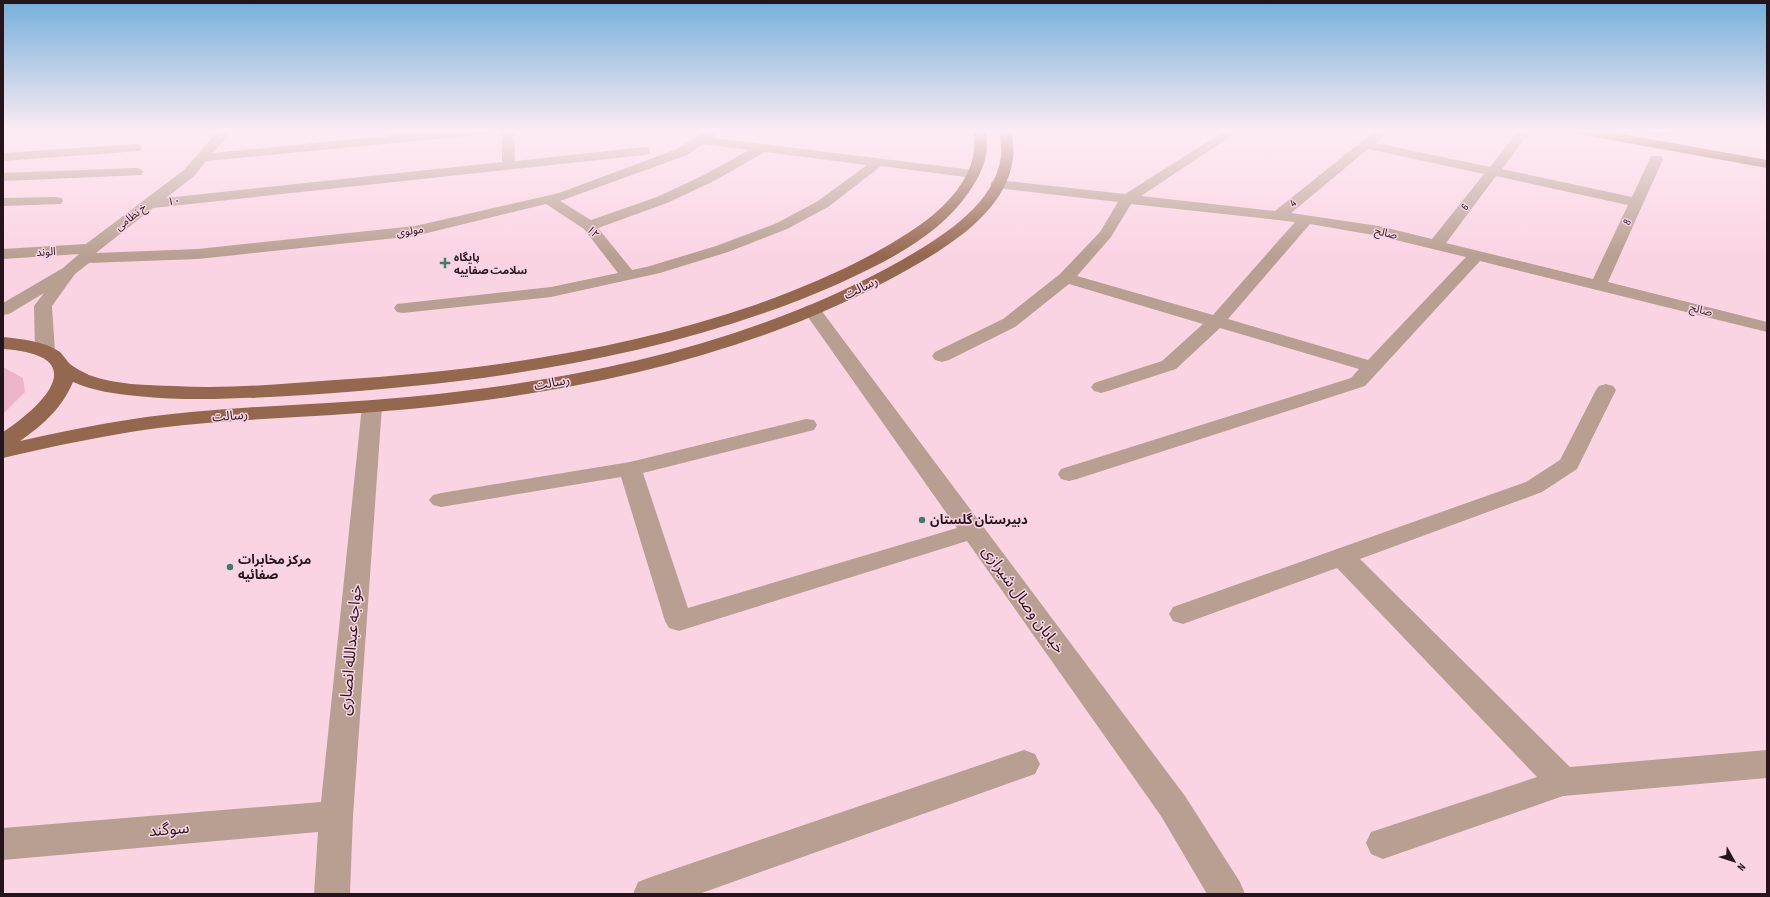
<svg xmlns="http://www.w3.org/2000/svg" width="1770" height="897" viewBox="0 0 1770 897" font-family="'Sofia Sans Condensed','Noto Sans Arabic',sans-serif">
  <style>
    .green { fill: #ecb3cb }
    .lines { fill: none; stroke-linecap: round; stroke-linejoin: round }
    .minor { fill: #b89f91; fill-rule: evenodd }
    .major { fill: #94684e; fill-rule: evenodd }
    .poi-dot { fill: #3e7c69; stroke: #fbd4e4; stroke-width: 1.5 }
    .labels { text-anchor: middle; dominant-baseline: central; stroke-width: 3; stroke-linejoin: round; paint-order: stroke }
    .far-street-label { font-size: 11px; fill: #25141c; stroke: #fbd4e4 }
    .far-poi-label { font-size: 11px; font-weight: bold; fill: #25141c; stroke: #fbd4e4; text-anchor: start }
    .street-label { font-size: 13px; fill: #25141c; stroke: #fbd4e4 }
    .poi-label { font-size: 13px; font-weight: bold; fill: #25141c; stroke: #fbd4e4; text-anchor: start }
    .near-street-label { font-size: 16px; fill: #25141c; stroke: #fbd4e4 }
  </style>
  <rect width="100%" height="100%" fill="#fbd4e4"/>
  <!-- green -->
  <path class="green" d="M3 367 23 378 25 392 3 414Z"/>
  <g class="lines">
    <!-- minor -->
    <path class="minor" d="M219 130H232L213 153 449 130H493L491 133 487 134 206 161 194 176 166 198 502 162V130H514L515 161 644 147 649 148 650 151 649 154 644 155 153 208 96 253 198 249 415 226 559 193 677 149 708 130H723L713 138 973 170 978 171 980 174 978 177 973 178 881 166 828 207 787 229 728 252 660 273 551 297 403 313 397 312 394 308 397 304 551 287 618 273 584 229 546 204 415 236 198 259 89 263 75 274 52 306 55 352 52 356 45 358 38 356 35 352 34 306 44 293 9 314 3 315V303L63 268 79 254 3 259V249L86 244 184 170ZM703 144 749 150 704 175 657 197 591 220 560 201 687 155ZM765 152 867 165 818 201 777 223 716 246 650 266 632 270 598 228 667 203 714 181Z
      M1226 130H1240L1141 196 1275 211 1376 130H1390L1376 143 1490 167 1519 130H1527L1529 133 1502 169 1632 197 1651 156H1661L1663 159 1608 282 1767 322V332L1480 261 1365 386 1077 479 1069 481 1061 479 1058 474 1061 469 1351 378 1359 369 1220 328 1176 369 1108 391 1101 393 1094 391 1091 387 1094 383 1162 361 1203 324 1069 284 1015 327 949 360 942 362 935 360 932 356 935 352 1003 319 1060 274 1100 232 1118 202 997 188 992 187 990 184 992 181 997 180 1125 194ZM1368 149 1484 174 1432 239 1379 226 1291 213ZM1496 176 1628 205 1593 279 1446 243ZM1131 204 1278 220 1295 222 1213 315 1077 276 1111 237ZM1310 224 1379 236 1466 257 1368 360 1228 319Z
      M1642 130H1676L1674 133 1659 136 1644 133Z
      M136 144 140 145 142 148 140 151 3 161V153Z
      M136 168 141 169 143 172 141 175 3 181V173Z
      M56 197 61 198 63 201 61 204 3 206V198Z
      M812 305 818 306 1185 796 1240 882 1245 894H1207L1161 816 967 541 679 631 669 628 665 621 621 477 441 507 433 505 429 500 433 495 441 493 630 462 806 419 814 420 817 425 814 430 643 473 688 608 957 528 803 310 806 306Z
      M1606 384 1613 386 1616 390 1577 469 1542 492 1360 559 1570 767 1767 750V778L1563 796 1383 859 1371 854 1366 843 1371 832 1537 777 1337 568 1183 624 1173 621 1169 614 1173 607 1526 482 1560 460 1596 390 1599 386Z
      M372 400 379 402 382 406 353 816 350 894H314L318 832 3 860V828L321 802 362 406 365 402Z
      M1024 750 1035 754 1040 764 1035 774 699 894H633L638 882 651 877Z"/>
    <!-- major -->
    <path class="major" d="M973 130H985C991 153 982 173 969 192 939 236 886 262 838 284 669 358 487 383 305 395 249 398 193 402 137 396 116 394 93 391 73 382 62 408 43 425 20 441 77 428 134 417 191 412 264 405 336 404 408 397 578 381 753 344 902 260 941 237 994 206 1001 157 1002 148 1000 139 999 130H1011C1012 139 1015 149 1013 158 1007 209 954 243 914 266 763 354 583 392 410 409 326 417 241 418 158 428 106 435 54 446 3 458V432C48 402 91 355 3 349V337C22 339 44 341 60 352 64 356 66 360 70 364 75 368 83 372 89 375 115 385 147 385 174 386 228 389 282 384 335 380 479 371 622 351 758 304 810 285 862 263 908 233 942 212 983 174 973 130Z
      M1572 130H1599L1767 160V168L1578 134 1574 133Z"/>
  </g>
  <!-- sky -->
  <linearGradient id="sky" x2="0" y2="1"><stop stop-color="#75afdb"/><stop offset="0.51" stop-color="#fdecf3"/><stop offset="1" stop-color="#fdecf3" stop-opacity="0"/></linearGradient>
  <rect width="1770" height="256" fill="url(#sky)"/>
  <!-- markers -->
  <g class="poi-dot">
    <path d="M443 257h4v4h4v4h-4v4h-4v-4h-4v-4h4z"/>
    <circle cx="922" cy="520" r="4"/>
    <circle cx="230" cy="567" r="4"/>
  </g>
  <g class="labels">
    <!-- far-street labels -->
    <g class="far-street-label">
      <text transform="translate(174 201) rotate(-6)">۱۰</text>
      <text transform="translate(1293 203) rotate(-38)">4</text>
      <text transform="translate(1465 207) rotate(-52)">6</text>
      <text transform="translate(131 217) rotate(-38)">خ نظامی</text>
      <text transform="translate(1627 222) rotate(-65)">8</text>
      <text transform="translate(410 231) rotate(-9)">مولوی</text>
      <text transform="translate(593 232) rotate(48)">۱۲</text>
      <text transform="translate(1386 233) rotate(13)">صالح</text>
      <text transform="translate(46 252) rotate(-3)">الوند</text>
      <text transform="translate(1701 310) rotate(14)">صالح</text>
    </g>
    <!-- far-poi labels -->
    <g class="far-poi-label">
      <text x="454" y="257">پایگاه<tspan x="454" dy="13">سلامت صفاییه</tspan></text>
    </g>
    <!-- street labels -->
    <g class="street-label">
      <text transform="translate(861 288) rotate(-26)">رسالت</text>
      <text transform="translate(552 383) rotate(-11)">رسالت</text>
      <text transform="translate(230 416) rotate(-5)">رسالت</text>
    </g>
    <!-- poi labels -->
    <g class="poi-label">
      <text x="930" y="520">دبیرستان گلستان</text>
      <text x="238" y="560">مرکز مخابرات<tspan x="238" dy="15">صفائیه</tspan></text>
    </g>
    <!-- near-street labels -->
    <g class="near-street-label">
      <text transform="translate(1023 600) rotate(54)">خیابان وصال شیرازی</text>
      <text transform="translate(351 650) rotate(-85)">خواجه عبدالله انصاری</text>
      <text transform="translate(169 830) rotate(-5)">سوگند</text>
    </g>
  </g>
  <!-- border -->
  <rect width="1770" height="897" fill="none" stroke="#25141c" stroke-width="8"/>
  <!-- north arrow -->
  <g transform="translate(1734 861) rotate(129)" stroke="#fbd4e4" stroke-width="3" paint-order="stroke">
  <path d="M0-3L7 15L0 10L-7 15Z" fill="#25141c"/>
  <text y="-6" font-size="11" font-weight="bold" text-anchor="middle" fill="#25141c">N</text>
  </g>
</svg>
